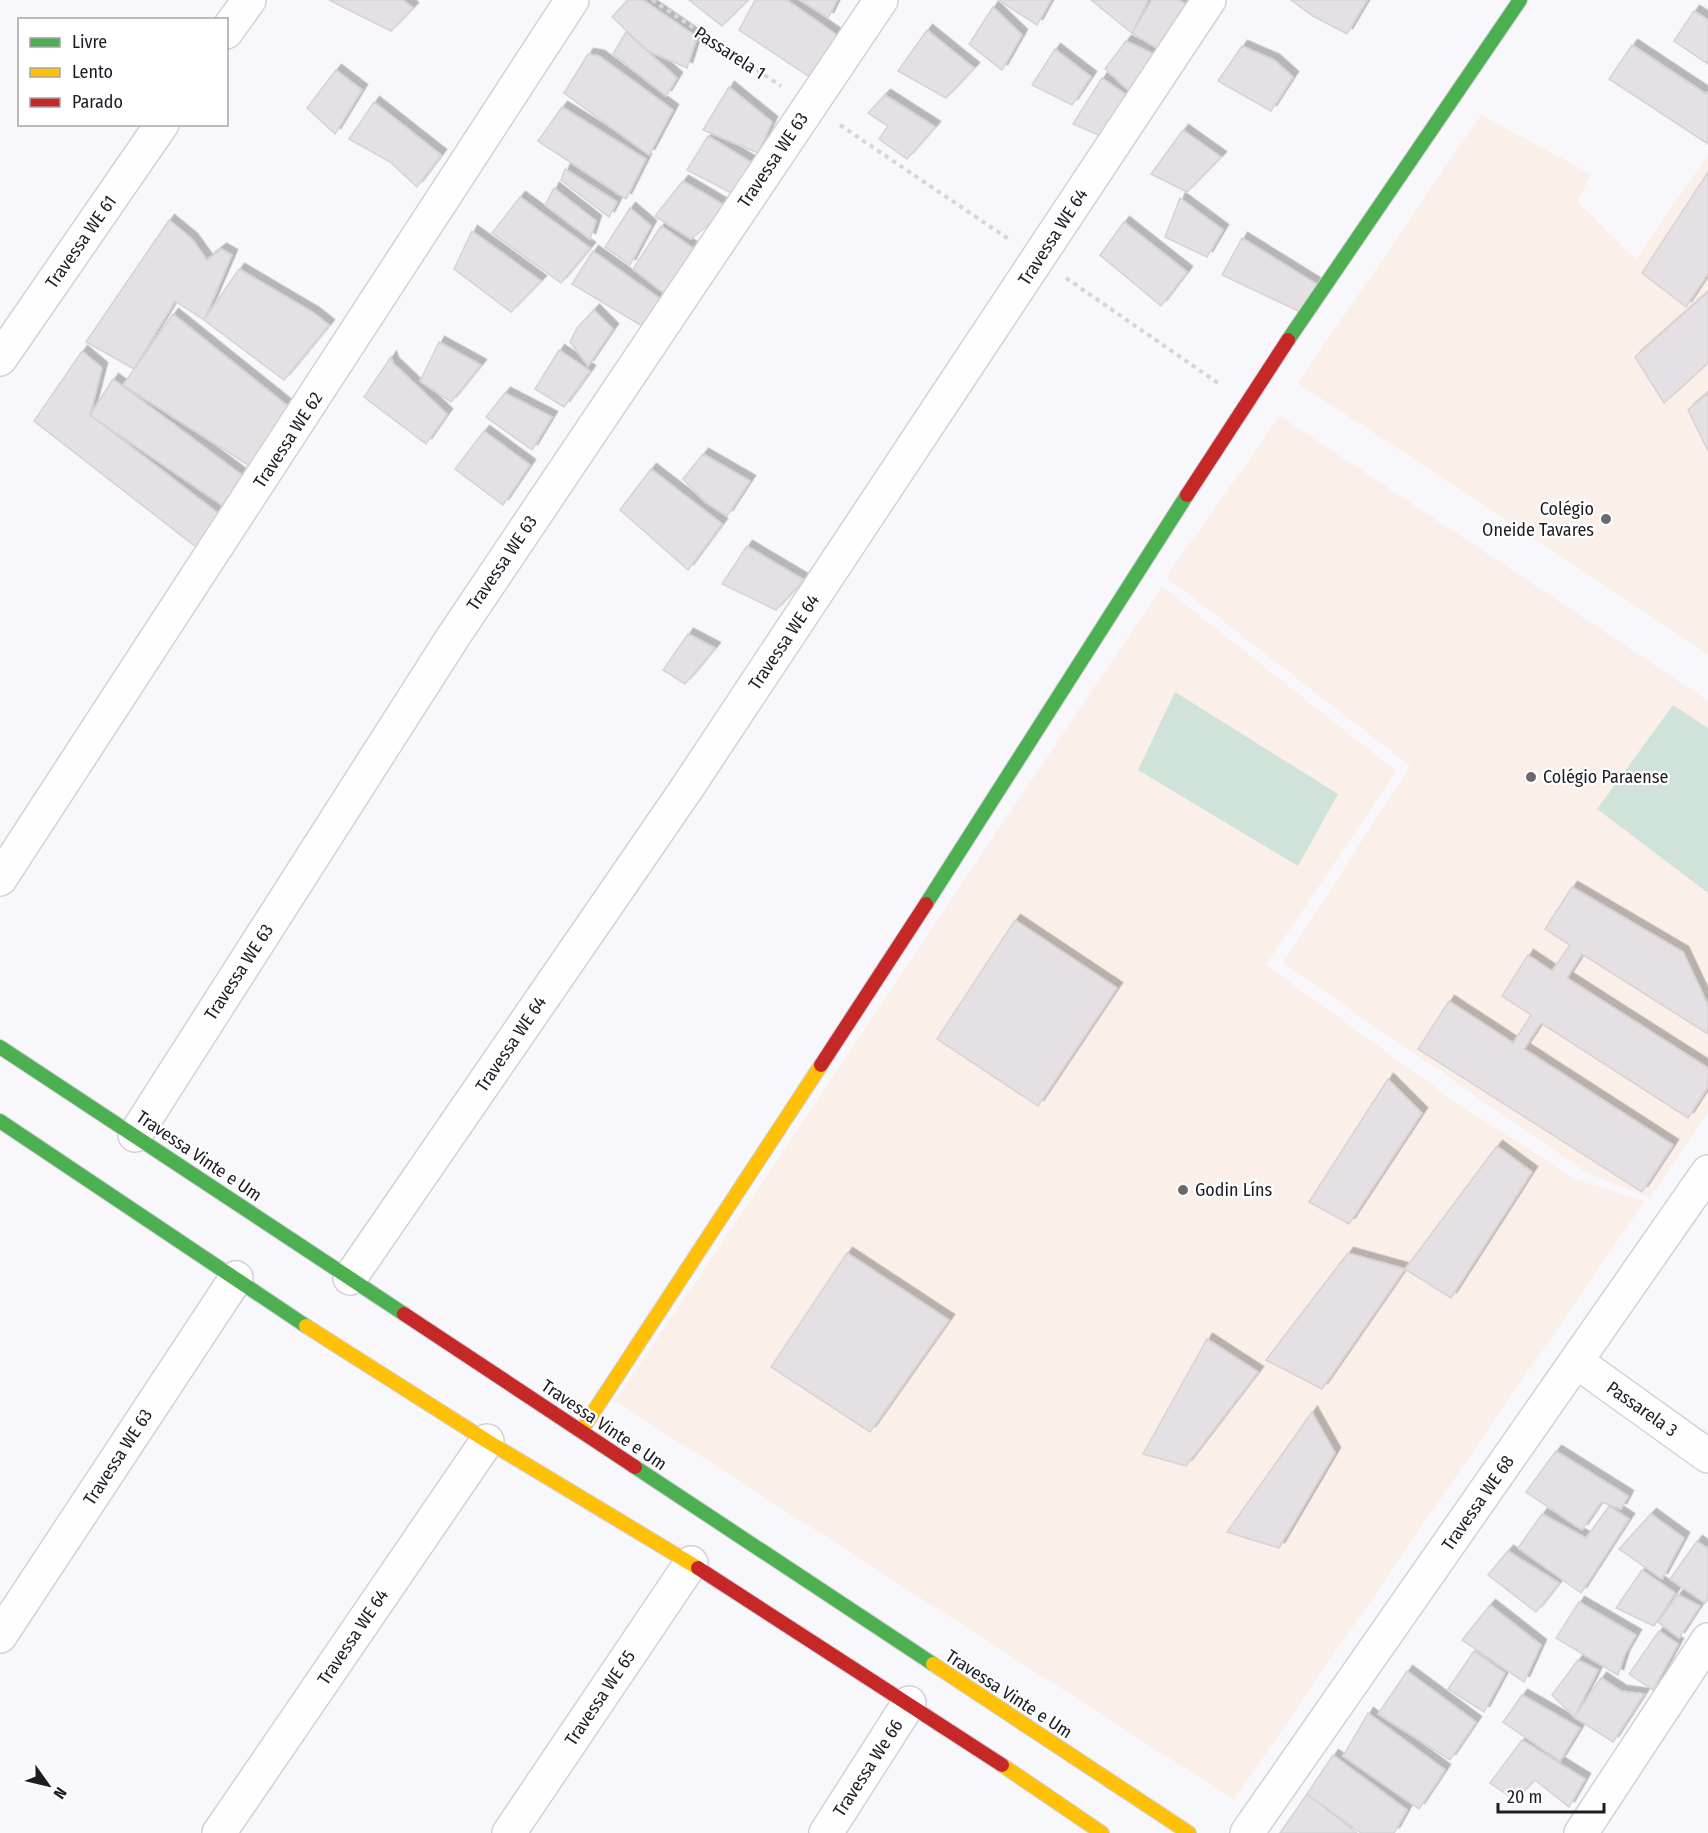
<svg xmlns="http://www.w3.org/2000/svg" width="1708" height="1833" viewBox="0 0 1708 1833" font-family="'Fira Sans Condensed',sans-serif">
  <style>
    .education { fill: #faf0e9 }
    .green { fill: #d0e3da }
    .building { fill: #e5e0e4; stroke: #d6d2d5; stroke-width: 1.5; filter: url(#shadow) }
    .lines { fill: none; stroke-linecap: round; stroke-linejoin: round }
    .street-casing { stroke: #d2d1d7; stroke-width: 36 }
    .fast-casing { stroke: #d2d1d7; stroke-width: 16 }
    .slow-casing { stroke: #d2d1d7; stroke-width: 16 }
    .jam-casing { stroke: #d2d1d7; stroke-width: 16 }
    .path { stroke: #d6d6d7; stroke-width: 4; stroke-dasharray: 4.5 4.5; stroke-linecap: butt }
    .street { stroke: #fefeff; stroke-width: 33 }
    .fast { stroke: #4caf50; stroke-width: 14 }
    .slow { stroke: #ffc107; stroke-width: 14 }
    .jam { stroke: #c62828; stroke-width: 14 }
    .poi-dot { fill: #6a6970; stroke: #fff; stroke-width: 2 }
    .labels { text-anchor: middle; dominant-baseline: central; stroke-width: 4.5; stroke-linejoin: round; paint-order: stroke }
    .street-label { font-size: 18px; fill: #1d1c24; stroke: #fff }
    .poi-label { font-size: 18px; fill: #1d1c24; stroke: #fff; text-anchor: start }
  </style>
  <defs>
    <filter id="shadow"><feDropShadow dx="5.5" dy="-5.5" stdDeviation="0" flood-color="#0004"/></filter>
  </defs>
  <rect width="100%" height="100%" fill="#f8f8fc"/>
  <!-- education -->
  <path class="education" d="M1481 115 1591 174 1578 202 1636 259 1708 155V654L1298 383Z
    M1280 416 1708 701V1111L1650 1198 1587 1173 1283 963 1410 766 1166 577Z
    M1162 586 1396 771 1266 965 1447 1096 1574 1179 1645 1201 1234 1800 615 1401Z"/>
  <!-- green -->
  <path class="green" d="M1175 692 1338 794 1298 866 1138 770Z
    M1673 705 1708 728V893L1597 809Z"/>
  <!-- building -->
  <path class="building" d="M329 0H403L413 8 391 31Z
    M628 0H643L697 37 687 68 648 51 612 17Z
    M689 0H748L722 26Z
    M755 0H787L841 38 817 82 739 30Z
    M800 0H837L828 18Z
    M998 0H1051L1037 25Z
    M1091 0H1148L1132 33Z
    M1152 0H1178L1198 10 1165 53 1132 33Z
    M1291 0H1367L1347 34 1313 16Z
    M993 7 1022 35 1002 70 969 44Z
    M1694 11 1708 20V64L1674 41Z
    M927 30 974 68 946 98 898 71Z
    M626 32 677 78 666 96 613 54Z
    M1126 41 1160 57 1139 100 1105 69Z
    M1632 45 1706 94 1708 92V144L1609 79Z
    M1242 46 1274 60 1293 77 1271 111 1218 81Z
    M1055 49 1091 77 1072 105 1032 85Z
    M588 54 599 56 673 110 649 155 564 93Z
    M336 70 362 90 335 134 307 108Z
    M1102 78 1139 104 1112 141 1073 124Z
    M729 87 772 122 758 153 703 130Z
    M885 95 935 127 907 159 879 139 888 126 868 113Z
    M374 102 441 155 417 187 390 162 349 139Z
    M562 107 646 159 626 199 538 141Z
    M1183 130 1221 157 1187 192 1151 174Z
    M708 136 757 166 739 197 687 170Z
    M565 169 617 202 609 217 561 180Z
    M1708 172V274L1686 307 1642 273Z
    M683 181 729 208 691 239 655 216Z
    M554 188 596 221 590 239 545 205Z
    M520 197 590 248 561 283 492 233Z
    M1180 198 1223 230 1207 257 1165 237Z
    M630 208 651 226 630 265 605 247Z
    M169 220 192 239 207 260 221 249 232 255 204 320 175 301 134 369 86 342Z
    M1124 222 1187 272 1161 306 1100 255Z
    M661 226 700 253 665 294 633 269Z
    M472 231 541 281 511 312 454 269Z
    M1242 238 1321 287 1311 317 1222 275Z
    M593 251 667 304 647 329 572 284Z
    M239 269 314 313 329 325 284 380 204 320Z
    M1708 292V363L1664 403 1635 357Z
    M594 310 613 329 588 366 570 342 577 328Z
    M173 314 290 408 262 474 123 385Z
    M439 342 481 365 451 402 420 381Z
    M559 350 590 371 564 407 535 389Z
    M82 351 102 368 90 415 223 517 196 547 34 421Z
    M391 357 393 363 447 414 426 444 364 397Z
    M113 379 243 476 222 505 90 415Z
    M505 393 552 417 532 450 486 417Z
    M1708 393V451L1688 410Z
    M484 431 530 465 503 505 455 469Z
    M703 454 750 481 727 516 705 502 683 479Z
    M651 469 722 524 688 570 620 510Z
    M747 546 804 580 776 610 722 584Z
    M688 634 715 648 685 684 663 670Z
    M1572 887 1683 952 1708 1005V1034L1582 954 1567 978 1708 1068V1087L1688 1118 1541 1023 1524 1049 1673 1145 1642 1192 1418 1049 1449 1001 1513 1043 1531 1015 1502 996 1528 955 1552 971 1570 945 1545 929Z
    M1015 920 1117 988 1038 1106 937 1039Z
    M1388 1079 1422 1113 1349 1224 1309 1202Z
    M1497 1146 1532 1172 1451 1298 1405 1269Z
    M847 1253 949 1320 870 1432 771 1367Z
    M1348 1253 1405 1269 1322 1389 1266 1360Z
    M1207 1339 1258 1372 1186 1466 1143 1454Z
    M1312 1412 1335 1453 1279 1548 1227 1532Z
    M1556 1451 1628 1496 1621 1509 1601 1502 1582 1530 1526 1492Z
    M1609 1506 1629 1519 1581 1593 1518 1548 1542 1514 1586 1538Z
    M1651 1514 1684 1538 1662 1579 1619 1549Z
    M1697 1541 1708 1549V1599L1705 1603 1670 1579Z
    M1508 1551 1559 1583 1536 1612 1488 1575Z
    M1642 1570 1675 1593 1654 1626 1616 1608Z
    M1678 1595 1700 1606 1679 1638 1658 1622Z
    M1579 1602 1636 1635 1624 1656 1618 1675 1556 1638Z
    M1490 1605 1541 1645 1524 1682 1462 1640Z
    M1659 1631 1678 1644 1653 1690 1629 1674Z
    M1474 1651 1505 1673 1484 1712 1448 1689Z
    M1578 1660 1598 1670 1574 1717 1552 1695Z
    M1407 1671 1476 1722 1450 1760 1378 1714Z
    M1601 1678 1621 1691 1644 1694 1613 1742 1574 1717Z
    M1522 1695 1580 1728 1560 1761 1503 1722Z
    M1368 1713 1445 1770 1419 1809 1343 1756Z
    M1522 1740 1585 1779 1569 1807 1535 1780 1515 1800 1490 1783Z
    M1333 1755 1407 1810 1394 1833H1361L1307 1794Z
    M1307 1794 1357 1833H1280Z"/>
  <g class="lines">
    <defs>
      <path id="street" d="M226 32 249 0
        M0 359 162 124
        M0 879 572 0
        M135 1135 453 637 881 0
        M350 1278 685 791 1209 0
        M1577 1362 1708 1456
        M0 1636 236 1278
        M219 1833 487 1441
        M509 1833 691 1563
        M826 1833 909 1703
        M1247 1833 1708 1172
        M1581 1833 1708 1640"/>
      <path id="fast" d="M1288 340 1520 0
        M926 904 1187 495
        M0 1047 404 1314
        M0 1121 306 1326
        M635 1467 933 1664"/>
      <path id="slow" d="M306 1326 487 1441 698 1568
        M581 1431 821 1065
        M933 1664 1189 1833
        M1002 1765 1102 1833"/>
      <path id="jam" d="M1187 495 1288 340
        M821 1065 926 904
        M404 1314 635 1467
        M698 1568 1002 1765"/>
    </defs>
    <!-- street casing -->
    <use href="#street" class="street-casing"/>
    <!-- fast casing -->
    <use href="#fast" class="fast-casing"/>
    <!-- slow casing -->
    <use href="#slow" class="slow-casing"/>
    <!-- jam casing -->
    <use href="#jam" class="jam-casing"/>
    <!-- path -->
    <path class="path" d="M652 0 781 86
      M840 125 1010 240
      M1066 278 1218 383"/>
    <!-- street -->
    <use href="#street" class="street"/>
    <!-- fast -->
    <use href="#fast" class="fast"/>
    <!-- slow -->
    <use href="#slow" class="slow"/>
    <!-- jam -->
    <use href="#jam" class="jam"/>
  </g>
  <!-- markers -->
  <g class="poi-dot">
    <circle cx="1606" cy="519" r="6"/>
    <circle cx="1531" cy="777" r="6"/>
    <circle cx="1183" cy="1190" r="6"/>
  </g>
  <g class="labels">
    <!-- street labels -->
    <g class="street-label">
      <text transform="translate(730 53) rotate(33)">Passarela 1</text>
      <text transform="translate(773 160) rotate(-56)">Travessa WE 63</text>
      <text transform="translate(1053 237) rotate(-57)">Travessa WE 64</text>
      <text transform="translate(81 242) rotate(-55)">Travessa WE 61</text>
      <text transform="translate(288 440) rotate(-57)">Travessa WE 62</text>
      <text transform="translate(502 563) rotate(-56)">Travessa WE 63</text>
      <text transform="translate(784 642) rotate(-56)">Travessa WE 64</text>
      <text transform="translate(239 972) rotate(-57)">Travessa WE 63</text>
      <text transform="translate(511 1044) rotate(-56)">Travessa WE 64</text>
      <text transform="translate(199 1156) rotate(34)">Travessa Vinte e Um</text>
      <text transform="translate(1642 1409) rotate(35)">Passarela 3</text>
      <text transform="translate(604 1425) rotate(34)">Travessa Vinte e Um</text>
      <text transform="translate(118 1457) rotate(-57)">Travessa WE 63</text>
      <text transform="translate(1478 1503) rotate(-55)">Travessa WE 68</text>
      <text transform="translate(353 1637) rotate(-56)">Travessa WE 64</text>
      <text transform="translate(1009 1694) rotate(33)">Travessa Vinte e Um</text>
      <text transform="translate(600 1698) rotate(-56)">Travessa WE 65</text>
      <text transform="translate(868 1768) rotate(-57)">Travessa We 66</text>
    </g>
    <!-- poi labels -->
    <g class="poi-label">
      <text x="1594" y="509" text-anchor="end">Colégio<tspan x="1594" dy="21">Oneide Tavares</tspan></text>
      <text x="1543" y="777">Colégio Paraense</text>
      <text x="1195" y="1190">Godin Líns</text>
    </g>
  </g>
  <!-- legend -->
  <rect x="18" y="18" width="210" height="108" fill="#ffffff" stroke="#a5a4a7" stroke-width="1.5"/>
  <rect x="30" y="38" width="30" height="9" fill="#4caf50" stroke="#a5a4a7" stroke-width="1.5"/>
  <text x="72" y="48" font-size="18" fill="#1d1c24">Livre</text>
  <rect x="30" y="68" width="30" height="9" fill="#ffc107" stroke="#a5a4a7" stroke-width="1.5"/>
  <text x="72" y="78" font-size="18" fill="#1d1c24">Lento</text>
  <rect x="30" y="98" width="30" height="9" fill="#c62828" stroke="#a5a4a7" stroke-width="1.5"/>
  <text x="72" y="108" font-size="18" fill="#1d1c24">Parado</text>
  <!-- north arrow -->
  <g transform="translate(48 1785) rotate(124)" stroke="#ffffff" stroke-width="4.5" paint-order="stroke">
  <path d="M0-4.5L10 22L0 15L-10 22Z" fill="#1d1c24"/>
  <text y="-9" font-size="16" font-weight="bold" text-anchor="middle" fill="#1d1c24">N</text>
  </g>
  <!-- scale -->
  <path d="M1498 1803v9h106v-9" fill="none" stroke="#1d1c24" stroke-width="3"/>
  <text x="1507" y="1803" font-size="18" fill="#1d1c24" stroke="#ffffff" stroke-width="4.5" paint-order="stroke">20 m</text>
</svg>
